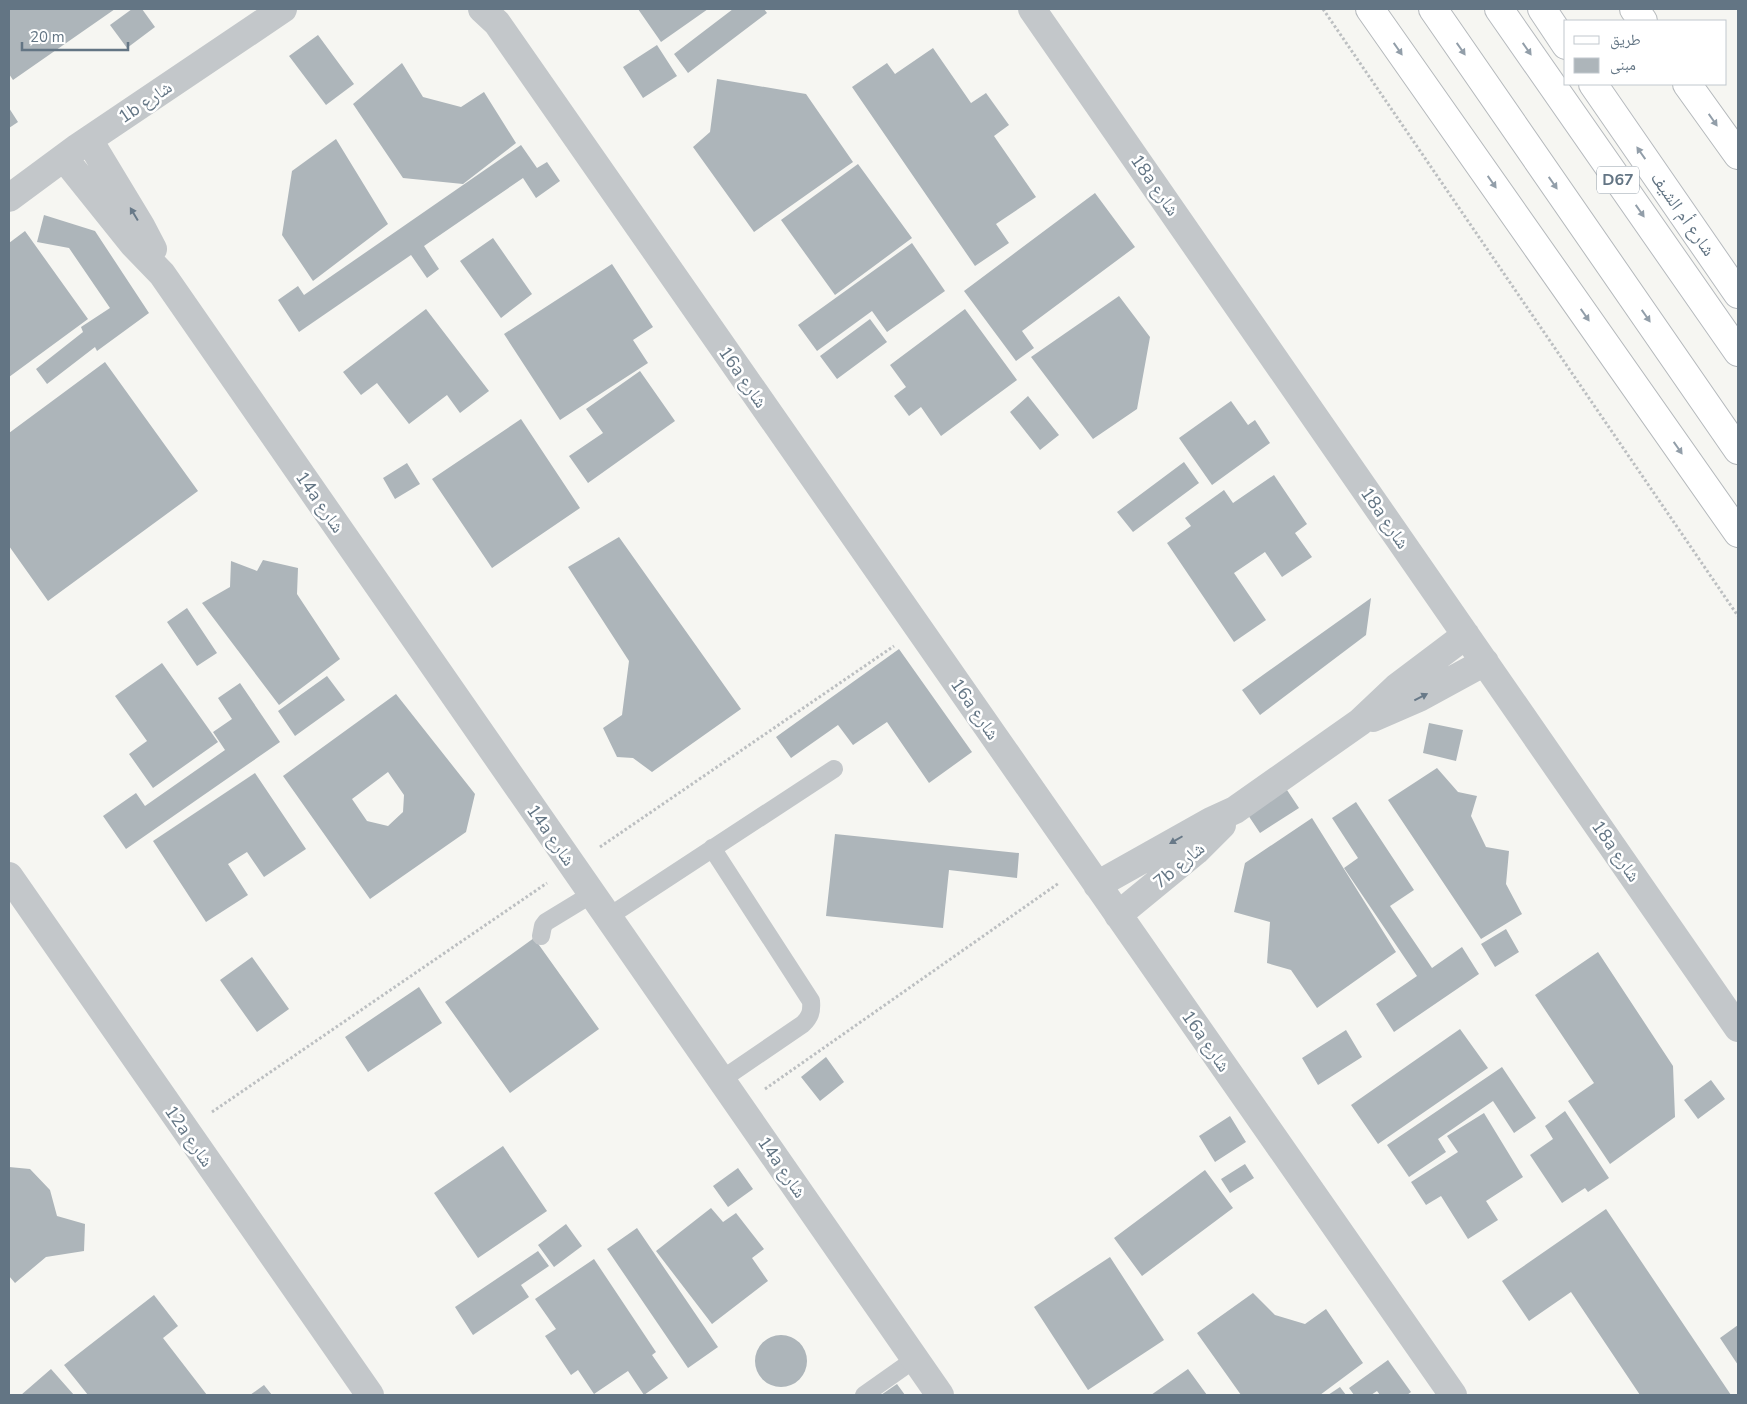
<svg xmlns="http://www.w3.org/2000/svg" width="1747" height="1404" viewBox="0 0 1747 1404" font-family="'Nunito Sans','Noto Naskh Arabic',sans-serif">
  <style>
    .building { fill: #adb5ba; fill-rule: evenodd }
    .lines { fill: none; stroke-linecap: round; stroke-linejoin: round }
    .primary-casing { stroke: #b6babe; stroke-width: 30 }
    .highway-casing { stroke: #b5b9bc; stroke-width: 30 }
    .path { stroke: #bcbfc1; stroke-width: 3; stroke-dasharray: 2.5 2.5; stroke-linecap: butt }
    .lane { stroke: #c3c7ca; stroke-width: 18 }
    .street { stroke: #c3c7ca; stroke-width: 28 }
    .primary { stroke: #fff; stroke-width: 28 }
    .highway { stroke: #fff; stroke-width: 28 }
    .oneway { fill: #929ea9 }
    .oneway2 { fill: #687988 }
    .labels { text-anchor: middle; dominant-baseline: central; stroke-width: 5; stroke-linejoin: round; paint-order: stroke }
    .shield { fill: #fff; stroke: #929ea9; stroke-width: 1 }
    .shield-label { font-size: 16px; font-weight: bold; fill: #637584 }
    .street-label { font-size: 18px; fill: #637584; stroke: #fff }
  </style>
  <rect width="100%" height="100%" fill="#f6f6f2"/>
  <!-- building -->
  <path class="building" d="M9 9H115L13 80 9 74Z
    M132 9H142L155 27 127 48 110 25Z
    M638 9H708L661 42Z
    M733 9H764L767 13 688 73 674 54Z
    M318 35 354 84 326 105 289 56Z
    M657 45 677 76 643 98 623 67Z
    M933 48 971 103 986 93 1009 125 994 136 1036 197 996 224 1009 243 975 266 852 87 887 63 895 74Z
    M402 63 423 97 461 107 484 92 516 143 463 184 403 178 353 104Z
    M717 79 806 94 853 162 754 232 693 147 710 132Z
    M9 108 18 122 9 128Z
    M336 139 388 224 313 281 282 235 292 171Z
    M521 145 537 168 547 162 560 181 536 198 523 178 424 246 439 269 427 278 411 255 299 332 278 300 298 286 304 295Z
    M858 164 912 238 835 295 781 220Z
    M1095 193 1135 247 1022 331 1034 348 1016 361 964 291Z
    M44 215 95 231 149 313 97 351 95 347 47 384 36 369 83 332 81 327 110 308 69 248 37 242Z
    M25 231 88 319 9 377V243Z
    M493 238 532 294 501 318 460 261Z
    M912 243 945 291 887 332 872 311 817 351 798 325Z
    M612 264 653 327 633 340 648 363 560 420 504 334Z
    M1119 296 1150 337 1137 409 1093 439 1031 357Z
    M426 309 489 391 460 413 447 395 409 424 377 383 361 395 343 372Z
    M965 309 1017 380 941 436 921 407 909 416 894 396 906 387 890 365Z
    M870 319 887 342 837 379 820 356Z
    M105 362 198 491 48 601 9 546V433Z
    M640 371 675 421 588 483 569 456 603 433 586 409Z
    M1028 396 1059 435 1040 450 1010 412Z
    M1231 401 1248 425 1255 420 1270 443 1212 485 1179 438Z
    M521 419 580 508 492 568 432 479Z
    M1184 462 1199 483 1133 532 1117 512Z
    M407 463 420 484 395 499 383 478Z
    M1274 475 1307 524 1295 533 1312 557 1282 577 1265 552 1234 573 1266 620 1234 642 1167 543 1191 526 1185 518 1224 490 1233 503Z
    M619 537 741 709 652 772 633 758 617 757 603 728 622 715 629 661 568 567Z
    M263 560 298 568 297 594 340 659 279 705 202 603 230 587 231 561 257 571Z
    M1371 598 1366 635 1260 715 1242 690Z
    M187 608 217 653 197 666 167 622Z
    M899 649 972 752 929 783 887 722 853 745 838 725 791 758 776 737Z
    M162 663 218 742 153 788 129 754 147 741 115 696Z
    M327 676 345 700 295 736 278 711Z
    M240 683 280 742 126 849 103 816 136 793 145 806 225 750 213 732 232 719 218 698Z
    M396 694 475 794 466 832 370 899 283 776ZM388 772 404 795 403 812 388 826 367 821 352 799Z
    M1429 723 1463 730 1456 761 1423 753Z
    M1437 768 1458 792 1477 796 1471 816 1486 847 1509 851 1506 884 1522 914 1481 939 1388 800Z
    M255 773 306 849 264 877 247 852 228 864 248 895 206 922 153 841Z
    M1285 787 1299 808 1260 833 1246 812Z
    M1356 802 1414 890 1390 906 1432 968 1462 947 1479 974 1394 1032 1376 1004 1417 976 1344 868 1358 858 1332 818Z
    M1312 818 1396 952 1317 1008 1291 970 1267 963 1270 922 1234 912 1245 863Z
    M835 834 1019 853 1017 878 949 870 943 928 826 916Z
    M1506 929 1519 952 1495 967 1481 944Z
    M534 938 599 1029 510 1093 445 1002Z
    M1598 952 1673 1066 1675 1117 1610 1164 1568 1101 1594 1083 1535 995Z
    M252 957 289 1009 257 1032 220 980Z
    M419 987 442 1023 368 1072 345 1037Z
    M1460 1029 1488 1068 1378 1144 1351 1105Z
    M1346 1030 1362 1057 1318 1085 1302 1058Z
    M826 1057 844 1082 820 1101 801 1077Z
    M1502 1067 1536 1118 1514 1133 1493 1101 1438 1139 1446 1152 1409 1177 1387 1145Z
    M1711 1080 1725 1099 1698 1119 1684 1100Z
    M1565 1111 1609 1178 1588 1192 1585 1188 1562 1203 1530 1155 1553 1139 1545 1126Z
    M1484 1113 1523 1177 1486 1201 1498 1220 1468 1239 1441 1196 1426 1205 1411 1182 1458 1152 1447 1136Z
    M1230 1116 1246 1142 1215 1162 1199 1136Z
    M503 1146 547 1211 478 1258 434 1193Z
    M1245 1164 1254 1178 1230 1193 1221 1179Z
    M9 1167 30 1169 50 1190 57 1216 85 1224 84 1251 46 1257 15 1283 9 1276Z
    M738 1168 753 1189 728 1207 713 1186Z
    M1205 1170 1233 1208 1142 1276 1114 1238Z
    M711 1208 723 1222 736 1213 764 1249 752 1258 768 1281 712 1324 656 1251Z
    M1606 1209 1731 1395H1640L1571 1292 1529 1321 1502 1281Z
    M566 1224 582 1246 554 1267 538 1245Z
    M637 1228 718 1347 688 1368 607 1249Z
    M538 1251 549 1266 521 1285 529 1297 473 1335 455 1307Z
    M1110 1257 1164 1340 1088 1390 1034 1307Z
    M594 1259 656 1352 652 1355 668 1378 644 1395 628 1371 594 1394 578 1370 571 1375 545 1336 556 1329 535 1299Z
    M1253 1293 1275 1315 1305 1324 1326 1309 1363 1363 1320 1395H1241L1197 1333Z
    M154 1295 178 1326 163 1338 207 1395H88L64 1365Z
    M1738 1325V1365L1720 1338Z
    M755 1361a26 26 0 1 1 52 0a26 26 0 1 1-52 0Z
    M1388 1360 1411 1392 1407 1395H1380L1377 1391 1371 1395H1354L1349 1388Z
    M51 1369 74 1395H21Z
    M1188 1369 1207 1395H1151Z
    M897 1384 905 1395H881Z
    M264 1385 272 1395H250Z
    M1340 1387 1346 1395H1328Z"/>
  <g class="lines">
    <defs>
      <path id="primary" d="M1499 9 1738 352
        M1542 9 1566 45
        M1593 84 1738 294"/>
      <path id="highway" d="M1370 9 1738 533
        M1433 9 1738 450
        M1634 9 1643 21
        M1687 84 1738 155"/>
    </defs>
    <!-- primary casing -->
    <use href="#primary" class="primary-casing"/>
    <!-- highway casing -->
    <use href="#highway" class="highway-casing"/>
    <!-- path -->
    <path class="path" d="M1323 9 1738 616
      M600 847 894 646
      M765 1089 1059 883
      M212 1112 547 883"/>
    <!-- lane -->
    <path class="lane" d="M712 848 811 1001C812 1012 810 1017 803 1024L721 1080
      M608 917 834 769
      M541 936 543 926 546 922 592 894
      M864 1395 915 1359"/>
    <!-- street -->
    <path class="street" d="M482 9 497 23 1453 1395
      M1032 9 1738 1028
      M89 140 141 226 153 249
      M64 158 133 244 162 274 940 1395
      M9 198 78 147 283 9
      M1373 718 1419 698 1485 662
      M9 876 370 1395
      M1097 885 1211 821 1235 810 1360 722 1397 687 1466 635
      M1118 915 1196 851 1222 825"/>
    <!-- primary -->
    <use href="#primary" class="primary"/>
    <!-- highway -->
    <use href="#highway" class="highway"/>
  </g>
  <!-- one-way arrows -->
  <defs><path id="oneway-solid" d="M-6-.8H1V-3.2L6.5 0L1 3.2V.8H-6Z" transform="scale(1.25)"/></defs>
  <g class="oneway">
    <use href="#oneway-solid" transform="translate(1398 49) rotate(55)"/>
    <use href="#oneway-solid" transform="translate(1461 49) rotate(55)"/>
    <use href="#oneway-solid" transform="translate(1527 49) rotate(55)"/>
    <use href="#oneway-solid" transform="translate(1713 120) rotate(55)"/>
    <use href="#oneway-solid" transform="translate(1641 153) rotate(-125)"/>
    <use href="#oneway-solid" transform="translate(1492 182) rotate(55)"/>
    <use href="#oneway-solid" transform="translate(1553 183) rotate(55)"/>
    <use href="#oneway-solid" transform="translate(1640 211) rotate(55)"/>
    <use href="#oneway-solid" transform="translate(1585 315) rotate(55)"/>
    <use href="#oneway-solid" transform="translate(1646 316) rotate(55)"/>
    <use href="#oneway-solid" transform="translate(1678 448) rotate(55)"/>
  </g>
  <g class="oneway2">
    <use href="#oneway-solid" transform="translate(134 214) rotate(-121)"/>
    <use href="#oneway-solid" transform="translate(1421 697) rotate(-27)"/>
    <use href="#oneway-solid" transform="translate(1176 840) rotate(150)"/>
  </g>
  <g class="labels">
    <!-- shield labels -->
    <rect class="shield" x="1597" y="166.5" width="42" height="27" rx="4"/>
    <g class="shield-label">
      <text x="1618" y="180">D67</text>
    </g>
    <!-- street labels -->
    <g class="street-label">
      <text transform="translate(145 102) rotate(-34)">1b شارع</text>
      <text transform="translate(1155 185) rotate(55)">18a شارع</text>
      <text transform="translate(1683 214) rotate(55)">شارع أم الشيف</text>
      <text transform="translate(743 377) rotate(55)">16a شارع</text>
      <text transform="translate(320 502) rotate(55)">14a شارع</text>
      <text transform="translate(1385 518) rotate(55)">18a شارع</text>
      <text transform="translate(975 709) rotate(55)">16a شارع</text>
      <text transform="translate(551 835) rotate(55)">14a شارع</text>
      <text transform="translate(1616 851) rotate(55)">18a شارع</text>
      <text transform="translate(1179 865) rotate(-40)">7b شارع</text>
      <text transform="translate(1206 1041) rotate(55)">16a شارع</text>
      <text transform="translate(189 1136) rotate(55)">12a شارع</text>
      <text transform="translate(782 1167) rotate(55)">14a شارع</text>
    </g>
  </g>
  <!-- border -->
  <rect width="1747" height="1404" fill="none" stroke="#637584" stroke-width="20"/>
  <!-- legend -->
  <rect x="1564" y="20" width="162" height="65" fill="#ffffff" stroke="#c1c8ce"/>
  <rect x="1574" y="36" width="25" height="8" fill="#ffffff" stroke="#c1c8ce"/>
  <text x="1610" y="45" font-size="15" fill="#637584">طريق</text>
  <rect x="1574" y="58" width="25" height="15" fill="#adb5ba" stroke="#c1c8ce"/>
  <text x="1610" y="70" font-size="15" fill="#637584">مبنى</text>
  <!-- scale -->
  <path d="M22 42v8h106v-8" fill="none" stroke="#637584" stroke-width="2.5"/>
  <text x="30" y="42" font-size="15" fill="#637584" stroke="#ffffff" stroke-width="4" paint-order="stroke">20 m</text>
</svg>
